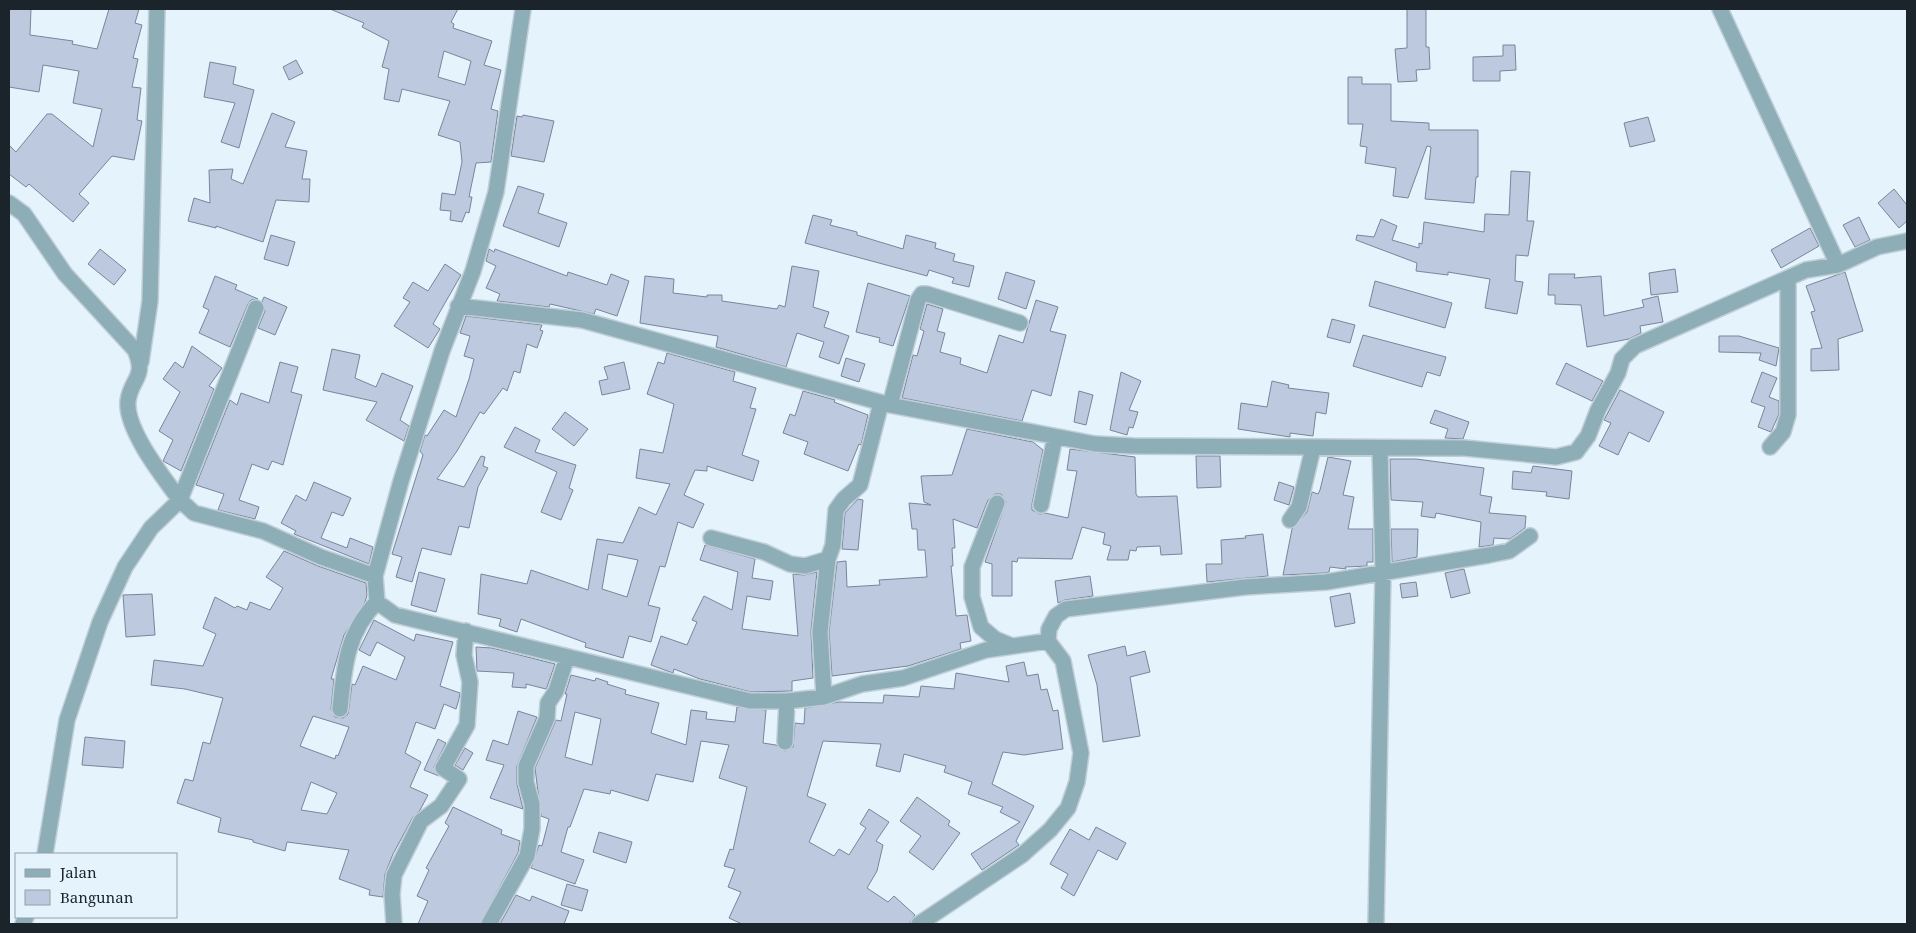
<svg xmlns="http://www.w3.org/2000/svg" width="1916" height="933" viewBox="0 0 1916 933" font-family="'Noto Serif',serif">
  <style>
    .building { fill: #bcc9df; stroke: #79859a; fill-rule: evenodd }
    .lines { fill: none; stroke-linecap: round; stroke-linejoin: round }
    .minor-casing { stroke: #c1ced7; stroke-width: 18 }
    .minor { stroke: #8daeb7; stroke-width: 15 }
  </style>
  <rect width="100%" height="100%" fill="#e5f3fd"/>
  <!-- building -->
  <path class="building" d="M9 9H31L30 35 73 41 72 44 97 49 109 9H139L135 23 142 25 133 58 138 59 132 87 141 88 137 120 142 121 134 160 112 156 79 194 89 203 73 222 29 184 26 187 9 174V145L16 152 47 114H52L93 147 102 109 73 103 79 71 43 65 39 92 9 87Z
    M330 9H458L451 22 454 24 453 28 492 41 484 65 501 70 491 109 498 111 491 162 476 163 469 197H472L469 213 466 212 462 222 450 220 451 211 440 210 442 193 455 195 462 162 460 142 438 135 450 101 402 89 399 102 384 99 389 69 382 67 389 41 362 27 364 23ZM444 51 471 61 465 85 438 77Z
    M1407 9H1426V47H1429L1430 69 1416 70 1417 81 1398 82 1395 49 1407 48Z
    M1503 45H1515L1516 70 1500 71V81H1473V57L1503 56Z
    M296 60 303 73 289 80 283 67Z
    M210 62 236 67 233 84 254 90 239 148 221 142 235 103 204 97Z
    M1348 77H1362V84H1391V121L1429 123V130H1478V177H1476L1474 203 1425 199 1431 147 1427 146 1408 198 1393 196 1396 168 1365 163 1367 147 1360 146 1363 124H1348Z
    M272 113 295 122 285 147 307 151 302 179H310L309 202 276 200 263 242 216 226V228L188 221 194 198 210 203 209 170 233 169 231 179 243 184Z
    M523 115 554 121 544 162 511 156 517 116 522 117Z
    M1648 117 1655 141 1630 147 1624 123Z
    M1511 171 1530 172 1527 221H1534L1528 256 1516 255 1515 281 1523 282 1517 314 1485 308 1490 279 1448 272V275L1416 271 1417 263 1356 240 1357 235 1374 237 1381 219 1397 226 1392 240 1419 248V243L1422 244 1424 222 1484 232 1485 214 1509 215Z
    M518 186 544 194 538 213 567 223 559 247 503 226Z
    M1894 189 1907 205V221L1899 228 1878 203Z
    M813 215 832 220 830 225 857 232V235L903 249 906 235 936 243 935 248 955 254 953 261 974 266 969 287 952 283 954 278 929 270 927 276 805 243Z
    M1859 217 1870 240 1855 247 1843 225Z
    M1810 228 1819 246 1781 268 1771 250Z
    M271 235 295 242 288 266 264 259Z
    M100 249 126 270 114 285 88 264Z
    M489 249 494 252 495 249 567 276 568 272 607 285 611 274 629 281 617 316 596 309 594 314 550 304 549 307 497 301 500 294 486 288 496 266 486 261Z
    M445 264 461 275 433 324 440 329 428 348 394 326 410 302 403 298 413 282 428 291Z
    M792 266 819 271 813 307 829 312 824 327 849 336 839 364 819 357 824 342 797 333 786 367 716 347 718 336 640 323 645 276 674 279 673 293 707 297V295H722V301L777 309 779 305 785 307Z
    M1675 269 1678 292 1651 295 1649 273Z
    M1006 272 1035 281 1026 309 998 299Z
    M1845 272 1863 331 1838 339 1839 370 1811 371V349L1822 348 1811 312 1815 311 1806 286Z
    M1549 274H1575L1574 278 1601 276 1604 316 1644 307 1642 300 1658 296 1663 322 1640 326 1641 333 1629 339 1587 347 1581 305 1555 304V295H1548Z
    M215 276 237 285 235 289 258 299 251 300 248 304 230 347 199 333 209 310 203 307Z
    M1375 281 1452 303 1445 328 1369 306Z
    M868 283 910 296 893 346 879 342 880 338 856 332Z
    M264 297 287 307 275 335 258 328 265 311 262 301Z
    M1036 300 1058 307 1050 331 1066 335 1051 396 1032 390 1022 421 902 398 913 355 917 356 924 331 920 329 927 304 943 309 937 331 945 333 940 352 961 358 960 364 987 373 999 335 1023 343Z
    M466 316 542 325 540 330 543 331 537 348 527 344 520 373 514 371 507 391 503 388 484 414 480 412 457 451 437 479 464 487 481 456 485 457 483 466 488 468 478 487 469 528 459 526 451 555 422 548 412 582 396 577 402 557 392 554 423 455 420 451 425 435 427 436 444 410 456 417 469 379 474 359 464 356 470 336 460 333Z
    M1332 319 1355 325 1350 343 1327 337Z
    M1363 335 1446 357 1440 376 1427 372 1422 387 1353 366Z
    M1719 336H1739L1779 348 1776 366 1759 360 1761 353 1719 352Z
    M192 346 222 368 209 386 214 389 181 471 163 461 173 440 159 431 180 392 163 379 175 362 183 368Z
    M332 349 360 355 355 378 376 387 382 373 413 386 400 420 409 426 404 441 366 420 377 402 323 390Z
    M667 353 735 372 733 381 756 388 750 408 756 409 742 455 759 461 753 481 707 466V471L695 470 684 495 704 504 693 528 678 522 665 567 660 566 648 605 660 608 651 642 629 636 623 658 585 647 586 643 521 619 517 632 499 626 501 619 478 614 481 574 527 584 531 570 588 590 597 539 623 543 639 507 656 515 670 484 636 478 640 449 663 453 674 404 647 394 658 362 664 364ZM608 554 638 560 627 597 602 589Z
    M846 358 865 364 859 382 841 376Z
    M280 362 298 367 291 392 302 395 283 465 272 461 268 470 252 464 239 500 259 507 255 519 218 510 224 494 196 485 230 400 237 405 241 393 269 403Z
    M624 362 630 389 602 395 599 381 608 379 604 367Z
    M1566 363 1603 381 1592 401 1556 384Z
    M1121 372 1141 381 1129 410 1138 412 1133 428 1129 427 1127 435 1110 430Z
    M1762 372 1777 378 1769 397 1779 401V414L1771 432 1758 427 1765 407 1751 402Z
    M1272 381 1289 385 1288 388 1329 393 1326 414 1316 412 1313 436 1290 433V437L1238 429 1241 403 1267 407Z
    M1620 390 1664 412 1649 442 1629 432 1618 455 1599 446 1611 423 1604 420Z
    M803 391 835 400 834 402 868 415 861 445 859 444 848 471 804 454 808 442 783 433 790 414 795 416Z
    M1079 391 1093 395 1086 425 1074 422Z
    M1435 410 1469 422 1463 439 1445 438 1448 429 1430 423Z
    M565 412 588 429 574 446 552 429Z
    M515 427 540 440 535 452 576 465 569 488 573 490 561 520 541 512 557 472 504 447Z
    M967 429 1033 442 1043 450 1032 504V510L1040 514 1045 513 1068 518 1077 471 1067 470 1070 449 1135 457 1136 494 1138 497 1177 496 1182 554 1161 555 1160 546 1137 547 1136 551 1130 550 1128 560H1107L1111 546 1103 544 1105 533 1082 527 1072 559 1018 558 1017 562 1012 561V596H992V564L985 562 1006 502 1001 494H995L988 500 977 528 953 519 955 548H952L953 566H951L956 616 967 615 971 641 960 643 961 649 908 666 832 676 829 632 837 562 846 561 847 587 880 585 879 580 927 577 925 550H918L917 529H912L909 503 931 505 924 502 921 476 952 475Z
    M1196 456H1220L1221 487 1197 488Z
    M1328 457 1351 461 1343 495 1354 497 1348 529H1373V562H1367V566L1345 567 1346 569 1330 567 1329 572 1325 573 1283 575 1292 529 1307 512 1312 492 1318 494 1320 490Z
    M1390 459H1416L1484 468 1480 495 1492 497 1489 513 1526 516 1525 528 1510 539 1494 538 1493 545 1479 547 1481 522 1436 513 1435 518 1421 516 1423 502 1391 500Z
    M1533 466 1572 471 1569 499 1546 496 1547 492 1512 489 1513 471 1531 473Z
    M314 482 351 498 343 516 332 512 321 538 347 548 350 538 373 547 369 564 294 534 296 531 281 523 296 495 306 501Z
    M1279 482 1294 487 1289 505 1274 500Z
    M858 499 863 500 858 550 842 549 845 513Z
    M1391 529H1418L1417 557 1392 562Z
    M1263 534 1268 576 1207 582 1206 564H1222L1221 540 1246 538 1245 536Z
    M705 545 755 559 752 578 773 581 770 600 747 596 742 629 798 636 793 574 804 575 817 572 811 631 813 678 792 681V691L751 692 700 679 674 669 673 673 651 665 661 636 687 645 697 622 692 620 704 596 732 610 738 572 700 560Z
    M284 551 318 566 366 583 367 595 365 602 344 635 331 679H334L331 709 335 717 343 718 348 714 352 684 355 685 363 666 396 680 405 657 377 642 370 656 359 650 374 620 414 641 416 634 453 642 440 686 460 693 459 699 456 709 444 704 435 729 416 722 405 753 421 762 410 787 428 795 420 810 413 817 393 854 385 874 383 897 369 895 370 890 339 879 349 850 287 842 285 851 253 842V840L218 832 221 818 177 803 185 779 193 781 203 742 210 744 223 698 185 689 151 685 154 660 203 666 216 634 203 628 215 597 235 608 237 606 247 610 250 602 270 610 283 588 266 577ZM313 716 349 727 338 756 336 755 335 759 300 746ZM311 782 337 793 327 814 301 810Z
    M1464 569 1470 593 1451 598 1445 573Z
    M419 572 445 579 436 612 411 605Z
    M1090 576 1093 596 1065 600 1058 603 1055 581Z
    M1416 582 1418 596 1402 598 1400 584Z
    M1350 593 1355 623 1335 627 1330 597Z
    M152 594 155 635 126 637 123 595Z
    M1125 646 1127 656 1145 651 1150 672 1130 677 1140 736 1103 742 1097 685 1088 655Z
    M476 647 492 648 555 664 547 687 546 689 526 684V688L512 687 514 673 477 671Z
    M1024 662 1027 676 1038 674 1041 690 1047 689 1053 711 1058 710 1063 749 1024 755 1003 752 992 784 1034 806 1016 841 1019 845 982 870 971 854 1020 822 1000 812 1003 807 968 794 972 782 944 772 946 766 904 754 900 772 876 766 881 744 823 741 807 796 826 804 809 842 834 856 839 849 849 855 866 828 860 824 869 809 889 822 876 841 883 845 877 871 867 888 888 902 894 896 915 915 909 924H742L729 918 741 892 728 887 735 869 724 866 730 849 733 850 747 787 719 778 729 745 701 741 693 782 656 774 648 801 611 790 610 794 584 789 570 827H568L561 852 584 860 575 884 531 868 539 845 542 846 549 819 541 816 535 768 556 720 561 721 567 694H565L571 675 595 681 596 678 608 682 607 684 626 690 625 694 659 703 651 733 686 745 691 710 707 712 706 719 735 722 737 707 766 710 763 743 776 745 785 751 793 747 795 723 804 724 805 708 839 702 883 703 884 695 919 697 921 686 954 689 956 673 1009 682 1006 666ZM575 712 601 719 592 765 565 757Z
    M518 711 537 717 517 766V784L523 809 490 798 504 765 486 760 493 740 508 745Z
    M85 737 125 741 123 768 82 765Z
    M438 739 446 743 434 767 439 776 424 770Z
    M465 748 473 753 463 770 455 765Z
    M917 797 950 821 948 825 960 833 933 870 909 852 921 836 900 821Z
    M453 807 502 830 501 834 520 841 518 853 480 924H418L428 901 417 896 429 870 426 868 449 826 445 823Z
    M1096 827 1126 843 1117 860 1098 850 1074 896 1061 888 1068 874 1050 864 1070 829 1089 840Z
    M599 832 632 842 626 863 593 852Z
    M567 884 588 890 582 911 561 905Z
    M516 895 530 901 532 896 569 911 564 924H500Z"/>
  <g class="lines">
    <defs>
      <path id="minor" d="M523 9 496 192 473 271 442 351 401 481 375 576 377 602 395 615 750 701H787L824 697 862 684 903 678 986 650 1048 641
        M1720 9 1838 265
        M9 203 24 214 65 274 135 350C147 378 131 378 128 401 125 429 163 477 180 500L151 528 125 567 100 622 67 720 45 854
        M458 306 582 320 890 405 1095 444 1133 446 1464 448 1556 457 1576 452 1588 436 1598 410 1618 373 1622 359 1635 346 1806 270 1838 265 1877 247 1907 241
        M256 308 180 500 194 513 263 531 321 557 375 576
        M141 362 150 301 157 9
        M890 405 918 300 922 294H927L1020 323
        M1770 447 1783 432 1788 415V279
        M997 503 972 567V597L981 627 995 639 1012 646
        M1041 505 1055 437
        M1290 520 1299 507 1313 448
        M711 538 764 552 790 564 805 566 828 559
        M824 697 820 632 828 559 833 545 836 510 844 499 860 485 881 403
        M340 709C344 669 346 633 377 602
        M785 742 787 701
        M23 924 26 917
        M394 924 392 894 394 875 421 821 441 806 459 779 443 768 467 725 470 682 464 655 466 631
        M489 924 527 856 532 829V804L526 782V766L547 718 548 703 556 691 567 657
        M919 924 1022 855 1050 830 1068 808 1077 782 1081 753 1063 661 1048 641 1049 629 1056 616 1066 609 1245 587 1326 582 1489 555 1509 551 1530 536
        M1376 924 1383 572 1380 448"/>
    </defs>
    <!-- minor casing -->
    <use href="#minor" class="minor-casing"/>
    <!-- minor -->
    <use href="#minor" class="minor"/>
  </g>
  <!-- border -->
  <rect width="1916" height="933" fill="none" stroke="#1b242a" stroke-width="20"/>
  <!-- legend -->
  <rect x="15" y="853" width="162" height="65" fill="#e5f3fd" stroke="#94a0a9"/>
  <rect x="25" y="869" width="25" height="8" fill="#8daeb7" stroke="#94a0a9"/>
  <text x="60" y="878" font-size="15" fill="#1b242a">Jalan</text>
  <rect x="25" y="890" width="25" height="15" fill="#bcc9df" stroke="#94a0a9"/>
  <text x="60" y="903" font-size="15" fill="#1b242a">Bangunan</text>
</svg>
